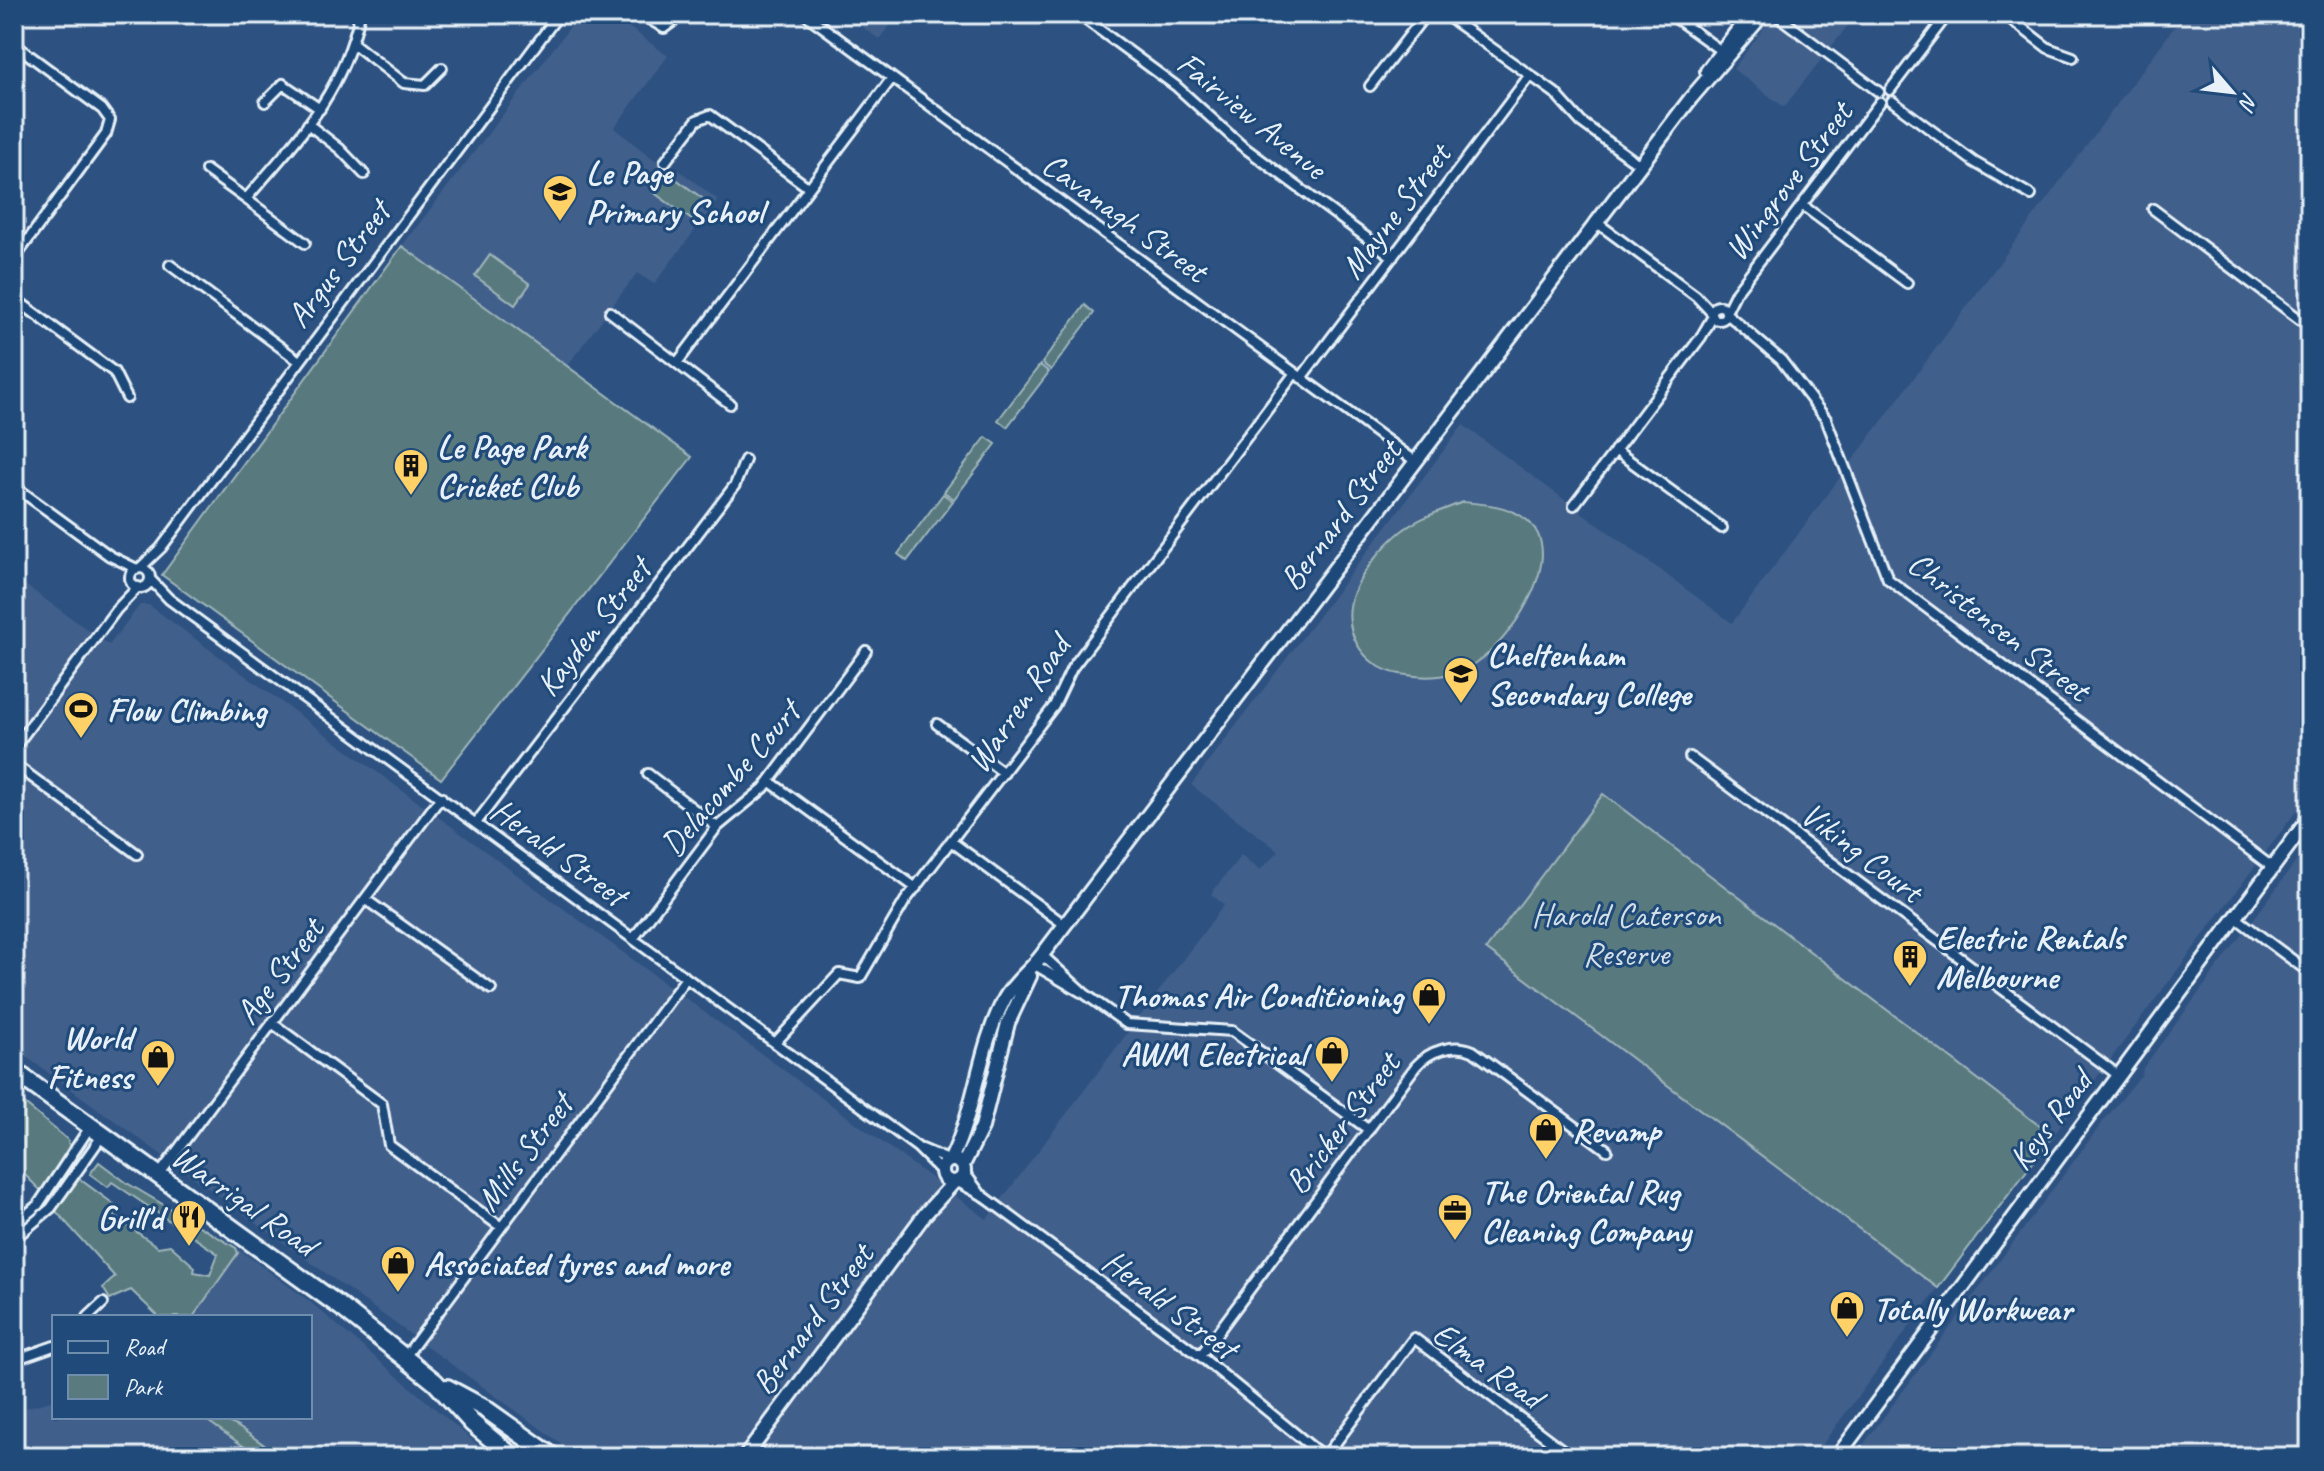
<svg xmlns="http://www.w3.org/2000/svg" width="2324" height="1471" viewBox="0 0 2324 1471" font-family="Caveat,sans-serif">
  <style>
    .built { fill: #415e8b }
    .green { fill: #597a7e; stroke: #a0b6bb; stroke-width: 2 }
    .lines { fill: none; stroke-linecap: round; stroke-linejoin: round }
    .street-casing { stroke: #e8f1f8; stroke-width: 14 }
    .secondary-casing { stroke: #e8f1f8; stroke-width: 18 }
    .highway-casing { stroke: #e8f1f8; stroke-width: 22 }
    .street { stroke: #1f4a7a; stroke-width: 8 }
    .secondary { stroke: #1f4a7a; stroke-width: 12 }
    .highway { stroke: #1f4a7a; stroke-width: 16 }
    .labels { text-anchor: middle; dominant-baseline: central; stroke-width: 6; stroke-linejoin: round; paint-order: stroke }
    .street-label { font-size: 34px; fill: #e8f1f8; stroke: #1f4a7a }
    .poi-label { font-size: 34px; font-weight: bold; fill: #e8f1f8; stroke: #1f4a7a; text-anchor: start }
    .park-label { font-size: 34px; fill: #d3dfe6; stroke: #1f4a7a }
  </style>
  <rect width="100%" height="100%" fill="#2d5281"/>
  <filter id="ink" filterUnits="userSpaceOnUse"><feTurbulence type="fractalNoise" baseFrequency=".0125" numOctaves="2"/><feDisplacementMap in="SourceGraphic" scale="16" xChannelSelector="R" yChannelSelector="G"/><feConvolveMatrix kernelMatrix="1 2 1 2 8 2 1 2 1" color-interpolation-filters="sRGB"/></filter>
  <g filter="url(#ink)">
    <!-- built -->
    <path class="built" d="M580 14H611L668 56 614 128 652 158 679 170 718 200 654 284 637 273 567 366 402 246Z
      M844 14H899L879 39Z
      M1775 14H1857L1784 107 1733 69Z
      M2184 14H2310V793L2053 1136 1603 794 1486 948 1938 1288 1813 1457H580L14 1048V592L21 582 109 645 140 605H149L987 1219 1224 905 1211 894 1241 855 1260 870 1279 851 1191 785 1463 425 1732 623Z
      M2310 843V1457H1854L2102 1123 2142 1074 2143 1068Z
      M237 1248 309 1301 492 1457H14V1411L54 1400V1417H310V1317H187Z"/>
    <!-- green -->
    <path class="green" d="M668 173 706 201 692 220 653 192Z
      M402 246 692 457 441 779 162 575Z
      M490 255 530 284 515 305 475 276Z
      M1085 305 1094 313 1051 370 1042 363Z
      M1040 365 1049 372 1007 427 998 420Z
      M986 437 996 444 954 499 944 492Z
      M943 494 953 501 907 561 898 554Z
      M1463 502C1488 504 1519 506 1535 529 1561 567 1508 643 1476 663 1452 678 1427 679 1400 674 1362 668 1339 628 1354 592 1363 570 1385 544 1403 530 1421 517 1443 510 1463 502Z
      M1603 794 2053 1136 1938 1288 1486 949Z
      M14 1095 68 1140 69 1146 42 1192 14 1164Z
      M99 1162 127 1183 236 1248 238 1253 193 1317H159L131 1290 110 1299 103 1288 115 1277 54 1209 78 1178 119 1208 114 1216 158 1247 170 1245 195 1267 194 1272 210 1275 218 1254 112 1182 108 1187 90 1174Z
      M202 1417C231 1417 247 1433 271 1450L267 1457H259Z"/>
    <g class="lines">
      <defs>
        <path id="street" d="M641 14 664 28 683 14
          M805 14 1415 461
          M1078 14 1176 86 1241 145 1393 257
          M1444 14 1555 93 1581 122 1640 165
          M1670 14 1724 53
          M1775 14 1879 92
          M2004 14 2048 48 2073 57
          M14 44 102 109 110 120 106 134 14 259
          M354 44 404 83 425 85 442 68
          M1370 86 1426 14
          M1890 90 1948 14
          M1892 101 1974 162 2031 195
          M265 102 283 84 320 109
          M308 124 340 149 364 174
          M665 162 697 120 710 115 809 188
          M206 170 246 199
          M1802 205 1907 283
          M2153 209 2310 327
          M1596 222 1696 296 1712 313
          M305 243 246 199C298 138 342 95 360 14
          M170 265 299 361
          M14 298 114 372 127 398
          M1712 313a7 7 0 1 1 14 0a7 7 0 1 1-14 0Z
          M610 312 730 404
          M1726 312 1736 292 1880 102
          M1727 314 1781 360 1826 419 1888 579 2272 867
          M677 363 892 78
          M1301 378 1530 75
          M1615 450 1722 528
          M14 486 110 556 137 569
          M1574 505 1701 337 1713 316
          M140 568 161 548 559 14
          M130 578a10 10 0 1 1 20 0a10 10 0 1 1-20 0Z
          M150 579 169 599 917 1147 941 1171
          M937 724 1004 773
          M14 748 116 610 138 587
          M1690 757 2118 1075
          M14 764 137 854
          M648 774 717 827
          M769 781 916 888
          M476 823 735 485 745 460
          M952 842 1065 925
          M365 899 491 989
          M2235 917 2310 973
          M633 939 717 827 764 788 866 651
          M1042 955 1085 994 1127 1024 1232 1031 1369 1130
          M1035 965 1081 992
          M272 1023 382 1104 389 1145 501 1227
          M775 1043 839 974 860 978 905 901 1054 706 1072 668 1295 373
          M922 1149 948 1160
          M964 1172 979 1192
          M159 1175 441 797
          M956 1181 982 1195 1200 1356 1324 1457
          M14 1225 38 1205 90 1127
          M14 1239 51 1208 102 1136
          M88 1317 103 1303
          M1200 1356 1416 1066C1430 1050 1454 1043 1473 1051L1607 1150
          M405 1357 686 978
          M14 1360 54 1346
          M1325 1457 1414 1338 1572 1457"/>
        <path id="secondary" d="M1707 71 1750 14
          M951 1159C976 1108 978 1048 1005 998 1014 982 1031 970 1042 955L1691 98 1763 14
          M942 1171a11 11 0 1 1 22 0a11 11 0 1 1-22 0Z
          M963 1165 982 1127 1008 1023 1030 976
          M745 1457 925 1214 954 1182
          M1837 1457 2310 817"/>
        <path id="highway" d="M14 1071 341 1307 435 1382 472 1423 513 1457
          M447 1388 484 1408 553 1457"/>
      </defs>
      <!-- street casing -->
      <use href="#street" class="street-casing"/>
      <!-- secondary casing -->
      <use href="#secondary" class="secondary-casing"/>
      <!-- highway casing -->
      <use href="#highway" class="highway-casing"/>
      <!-- street -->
      <use href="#street" class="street"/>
      <!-- secondary -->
      <use href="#secondary" class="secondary"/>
      <!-- highway -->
      <use href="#highway" class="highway"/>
    </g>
  </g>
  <!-- icons -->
  <defs>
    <symbol id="school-pin" viewBox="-11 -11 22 30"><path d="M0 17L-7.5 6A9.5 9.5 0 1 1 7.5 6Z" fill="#ffd166" stroke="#1f4a7a"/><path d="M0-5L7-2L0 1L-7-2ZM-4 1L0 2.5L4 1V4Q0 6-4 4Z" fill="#111"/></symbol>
    <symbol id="building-pin" viewBox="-11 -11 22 30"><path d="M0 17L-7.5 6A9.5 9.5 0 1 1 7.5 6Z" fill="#ffd166" stroke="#1f4a7a"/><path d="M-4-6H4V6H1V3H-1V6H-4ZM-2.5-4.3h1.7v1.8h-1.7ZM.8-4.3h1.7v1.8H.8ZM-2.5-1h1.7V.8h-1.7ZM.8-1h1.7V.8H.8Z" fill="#111"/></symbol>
    <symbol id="stadium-pin" viewBox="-11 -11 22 30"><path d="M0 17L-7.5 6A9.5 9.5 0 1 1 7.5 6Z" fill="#ffd166" stroke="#1f4a7a"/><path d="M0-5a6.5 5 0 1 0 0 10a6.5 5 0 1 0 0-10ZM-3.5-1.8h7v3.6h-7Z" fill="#111"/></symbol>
    <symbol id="shop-pin" viewBox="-11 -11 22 30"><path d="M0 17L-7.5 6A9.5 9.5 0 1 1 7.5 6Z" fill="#ffd166" stroke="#1f4a7a"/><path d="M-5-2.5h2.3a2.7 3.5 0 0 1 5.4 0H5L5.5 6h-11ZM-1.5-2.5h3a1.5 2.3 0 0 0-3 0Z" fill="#111"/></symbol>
    <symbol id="office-pin" viewBox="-11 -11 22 30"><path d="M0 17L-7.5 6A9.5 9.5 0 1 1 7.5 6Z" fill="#ffd166" stroke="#1f4a7a"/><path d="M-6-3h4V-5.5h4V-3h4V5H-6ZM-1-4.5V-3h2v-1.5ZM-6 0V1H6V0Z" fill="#111"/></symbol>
    <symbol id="restaurant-pin" viewBox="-11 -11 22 30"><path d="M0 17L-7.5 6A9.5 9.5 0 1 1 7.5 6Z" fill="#ffd166" stroke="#1f4a7a"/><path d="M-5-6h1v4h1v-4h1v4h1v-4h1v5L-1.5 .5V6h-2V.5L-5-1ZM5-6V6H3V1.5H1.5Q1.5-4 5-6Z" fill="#111"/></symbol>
  </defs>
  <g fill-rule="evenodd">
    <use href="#school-pin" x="540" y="172" width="40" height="54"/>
    <use href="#building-pin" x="391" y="446" width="40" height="54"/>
    <use href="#school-pin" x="1441" y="654" width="40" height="54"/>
    <use href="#stadium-pin" x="61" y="689" width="40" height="54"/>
    <use href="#building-pin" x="1890" y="937" width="40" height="54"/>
    <use href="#shop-pin" x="1409" y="975" width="40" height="54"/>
    <use href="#shop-pin" x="1312" y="1033" width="40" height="54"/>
    <use href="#shop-pin" x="138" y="1037" width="40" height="54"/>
    <use href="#shop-pin" x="1526" y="1110" width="40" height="54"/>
    <use href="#office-pin" x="1435" y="1191" width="40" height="54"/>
    <use href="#restaurant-pin" x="169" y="1197" width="40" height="54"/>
    <use href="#shop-pin" x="378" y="1243" width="40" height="54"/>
    <use href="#shop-pin" x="1827" y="1288" width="40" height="54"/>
  </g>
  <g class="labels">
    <!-- street labels -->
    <g class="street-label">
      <text transform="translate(1252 115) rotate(39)">Fairview Avenue</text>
      <text transform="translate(1788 181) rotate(-53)">Wingrove Street</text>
      <text transform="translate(1395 211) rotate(-53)">Mayne Street</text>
      <text transform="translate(1125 217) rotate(36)">Cavanagh Street</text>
      <text transform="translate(338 264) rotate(-53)">Argus Street</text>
      <text transform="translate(1340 515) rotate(-53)">Bernard Street</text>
      <text transform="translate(1999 626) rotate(38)">Christensen Street</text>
      <text transform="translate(593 627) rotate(-52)">Kayden Street</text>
      <text transform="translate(1018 704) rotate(-56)">Warren Road</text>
      <text transform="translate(730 778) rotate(-49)">Delacombe Court</text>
      <text transform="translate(559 852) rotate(36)">Herald Street</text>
      <text transform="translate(1862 852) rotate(37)">Viking Court</text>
      <text transform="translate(279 971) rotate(-53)">Age Street</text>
      <text transform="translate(2050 1120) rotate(-53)">Keys Road</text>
      <text transform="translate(1342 1123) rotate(-53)">Bricker Street</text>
      <text transform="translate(524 1152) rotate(-53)">Mills Street</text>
      <text transform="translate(244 1200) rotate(35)">Warrigal Road</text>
      <text transform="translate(1170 1304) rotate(37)">Herald Street</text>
      <text transform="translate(812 1319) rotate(-53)">Bernard Street</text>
      <text transform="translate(1488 1365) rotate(35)">Elma Road</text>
    </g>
    <!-- poi labels -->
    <g class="poi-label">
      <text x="586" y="172">Le Page<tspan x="586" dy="39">Primary School</tspan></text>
      <text x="437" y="446">Le Page Park<tspan x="437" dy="39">Cricket Club</tspan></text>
      <text x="1487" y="654">Cheltenham<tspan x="1487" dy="39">Secondary College</tspan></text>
      <text x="107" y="709">Flow Climbing</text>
      <text x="1936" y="937">Electric Rentals<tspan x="1936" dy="39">Melbourne</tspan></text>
      <text x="1403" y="995" text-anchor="end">Thomas Air Conditioning</text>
      <text x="132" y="1037" text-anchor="end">World<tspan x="132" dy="39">Fitness</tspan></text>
      <text x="1306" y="1053" text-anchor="end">AWM Electrical</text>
      <text x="1572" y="1130">Revamp</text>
      <text x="1481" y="1191">The Oriental Rug<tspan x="1481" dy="39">Cleaning Company</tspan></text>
      <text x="163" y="1217" text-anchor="end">Grill'd</text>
      <text x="424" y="1263">Associated tyres and more</text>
      <text x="1873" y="1308">Totally Workwear</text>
    </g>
    <!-- park labels -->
    <g class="park-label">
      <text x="1626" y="914">Harold Caterson<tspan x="1626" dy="39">Reserve</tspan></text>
    </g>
  </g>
  <!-- margin -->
  <rect width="2324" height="1471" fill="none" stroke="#1f4a7a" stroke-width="48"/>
  <rect x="24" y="24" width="2276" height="1423" fill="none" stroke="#e8f1f8" stroke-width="3" filter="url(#ink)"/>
  <!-- legend -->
  <rect x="52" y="1315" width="260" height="104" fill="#1f4a7a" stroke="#6f8dac" stroke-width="2"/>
  <rect x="68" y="1341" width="40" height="12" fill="#1f4a7a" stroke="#6f8dac" stroke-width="2"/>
  <text x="124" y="1355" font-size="24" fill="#e8f1f8">Road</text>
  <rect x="68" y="1375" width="40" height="24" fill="#597a7e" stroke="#6f8dac" stroke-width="2"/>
  <text x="124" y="1395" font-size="24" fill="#e8f1f8">Park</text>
  <!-- north arrow -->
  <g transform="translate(2232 92) rotate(118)" stroke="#1f4a7a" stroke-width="6" paint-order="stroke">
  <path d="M0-6L14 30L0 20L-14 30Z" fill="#e8f1f8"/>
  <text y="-12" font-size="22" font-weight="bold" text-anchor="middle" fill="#e8f1f8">N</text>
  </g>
</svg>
